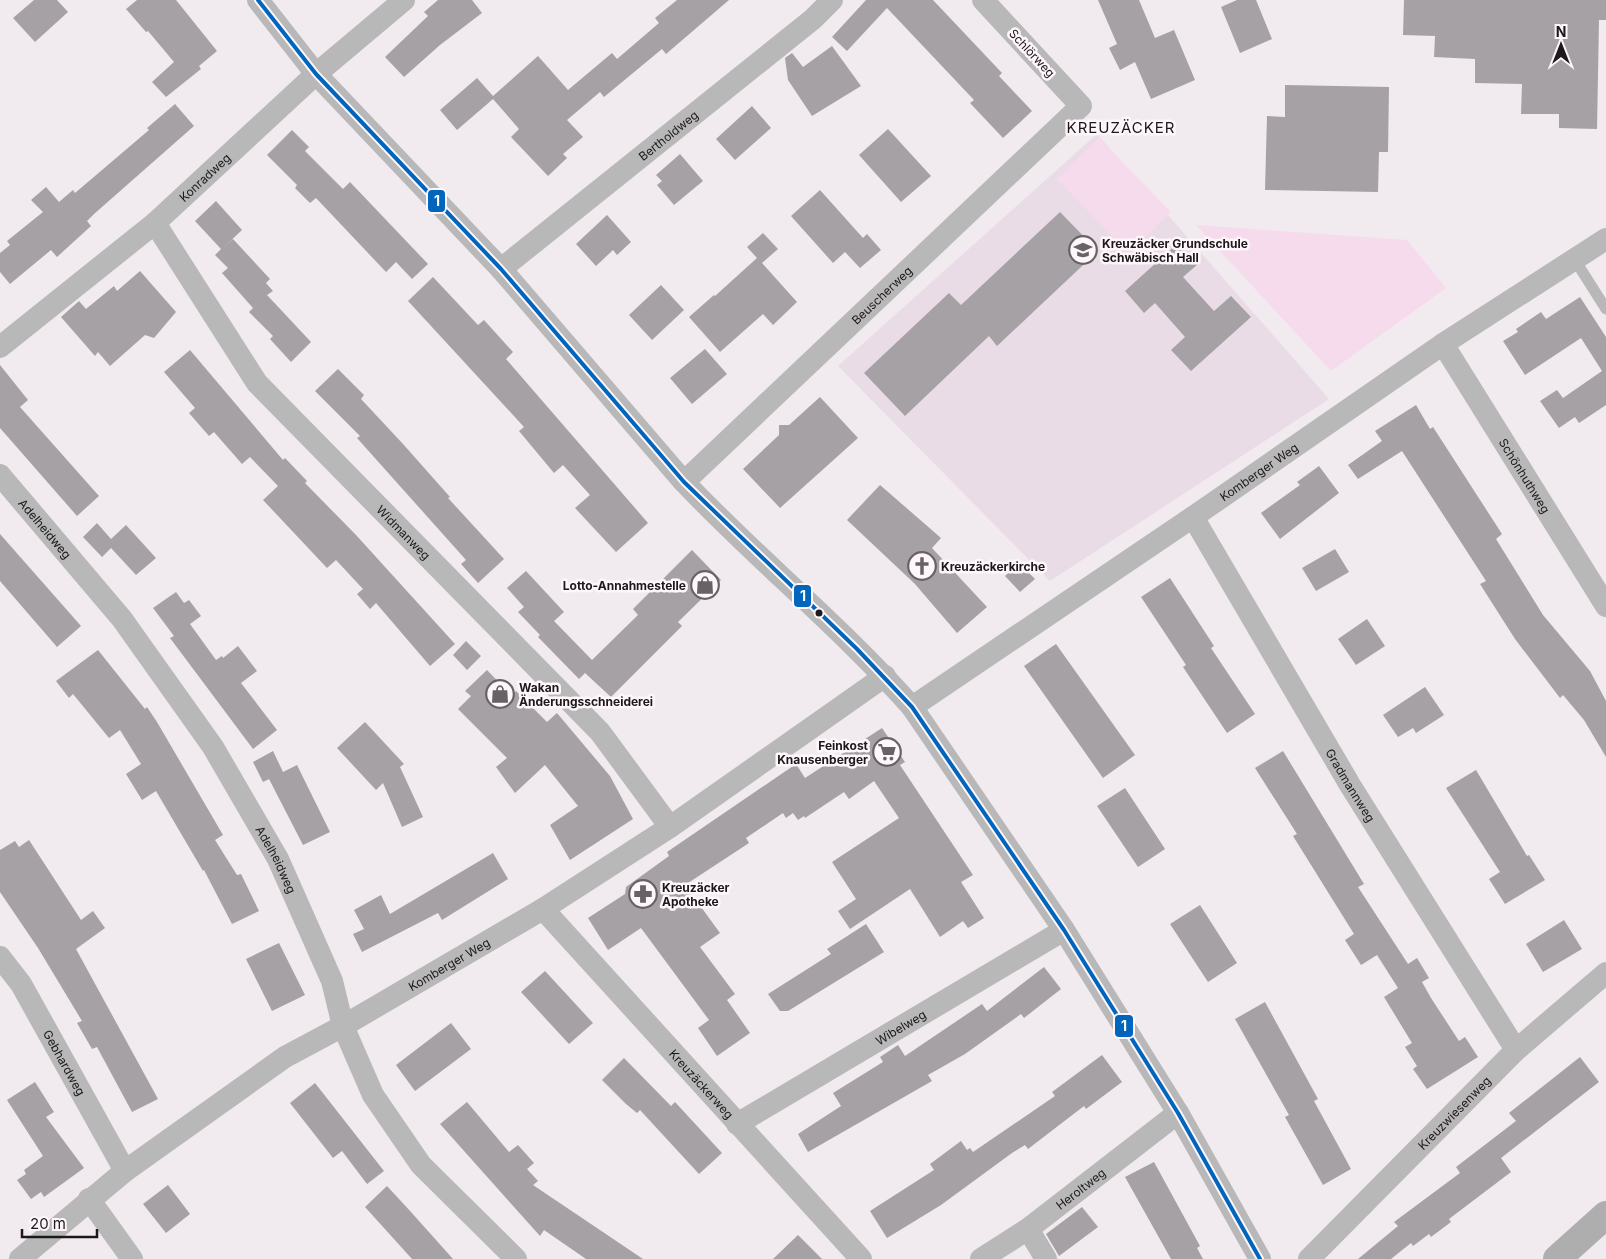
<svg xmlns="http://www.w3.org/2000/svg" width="1606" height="1259" viewBox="0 0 1606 1259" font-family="Inter,sans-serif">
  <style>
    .built { fill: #eadce6 }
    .green { fill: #f6dbed }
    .building { fill: #a6a1a5 }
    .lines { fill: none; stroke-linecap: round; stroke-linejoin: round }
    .lane { stroke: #b9b8b8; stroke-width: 11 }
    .street { stroke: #b9b8b8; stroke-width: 22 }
    .secondary { stroke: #afaeae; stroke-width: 28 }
    .bus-1-casing { stroke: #fef6fb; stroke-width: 8 }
    .bus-1 { stroke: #0065bd; stroke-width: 4 }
    .bus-dot { fill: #1c181b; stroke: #fef6fb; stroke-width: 2 }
    .labels { text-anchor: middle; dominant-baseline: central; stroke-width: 5; stroke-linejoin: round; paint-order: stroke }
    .street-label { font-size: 12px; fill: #1c181b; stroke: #fef6fb }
    .poi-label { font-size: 12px; font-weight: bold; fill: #1c181b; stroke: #fef6fb; text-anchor: start }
    .quarter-label { font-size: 15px; letter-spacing: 1px; fill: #1c181b; stroke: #fef6fb }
    .line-badge { stroke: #fef6fb; stroke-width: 2 }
    .badge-label { font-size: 14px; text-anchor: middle; font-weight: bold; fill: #fff }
  </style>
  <rect width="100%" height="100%" fill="#f1eaef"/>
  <!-- built -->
  <path class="built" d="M1097 134 1329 399 1050 581 838 366Z"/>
  <!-- green -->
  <path class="green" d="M1099 138 1171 212 1129 253 1057 179Z
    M1196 225 1407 240 1446 288 1331 371Z"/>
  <!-- building -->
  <path class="building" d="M34 0H57L68 12 35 42 13 18Z
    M137 0H176L217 51 199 66 201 69 166 97 152 82 174 62 148 31 146 32 126 9Z
    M438 0H472L482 13 440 45 404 77 385 57 428 16 424 12Z
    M677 0H729L666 54 662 49 604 97 600 92 567 120 583 137 563 154 567 158 548 176 511 137 519 129 493 99 457 130 440 110 477 78 493 96 538 56 568 90 612 53 617 59 659 23 655 18Z
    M866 0H933L1002 73 999 76 1032 111 1003 138 970 103 974 100 887 8 847 51 832 37Z
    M1098 0H1139L1155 38 1174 30 1195 80 1151 99 1135 62 1120 70 1109 48 1117 44Z
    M1237 0H1256L1272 39 1240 53 1221 7Z
    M1404 0H1606V20H1599L1597 129 1559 128V114H1521L1522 84 1475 83V59L1434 57 1435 36 1403 35Z
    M832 46 861 86 812 116 788 80 785 58 792 53 803 67Z
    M1285 85 1389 87 1388 152H1379L1378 192 1265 190 1267 116 1285 117Z
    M175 104 194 126 94 214 87 221 91 226 57 257 51 250 10 284 0 272V253L10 245 7 241 43 212 31 200 46 187 59 202 73 190 75 193 149 130 147 128Z
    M752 106 771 128 735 160 716 139Z
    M888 129 931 176 901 202 859 155Z
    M292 130 309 147 305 151 343 189 350 182 428 264 412 279 396 262 386 272 316 198 310 203 295 188 297 185 267 155Z
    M680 154 703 181 674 205 657 185 662 181 656 175Z
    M820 190 863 238 867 234 881 250 860 268 845 252 833 263 791 216Z
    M216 201 242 230 223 248 233 239 270 279 266 283 273 291 267 295 311 342 291 362 270 339 273 336 249 312 253 308 222 273 228 268 215 255 221 249 195 221Z
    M1060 212 1098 251 997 346 989 336 905 416 864 373 949 293 961 305Z
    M607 215 631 242 617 255 613 250 596 266 576 244Z
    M763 233 778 249 762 263 797 302 773 325 763 314 720 352 689 317 714 295 715 296 757 258 747 247Z
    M1178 243 1198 264 1183 277 1214 311 1231 296 1251 317 1191 371 1171 350 1185 337 1155 303 1144 313 1125 291Z
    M140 271 176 312 154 338 145 335 110 366 98 352 95 356 61 317 79 301 86 309 114 286 117 291Z
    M433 277 478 325 484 320 513 352 506 359 648 523 616 552 575 508 590 495 563 465 554 473 519 431 524 427 408 301Z
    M661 285 684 310 652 340 629 315Z
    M1580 297 1606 337V405L1579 423 1575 417 1559 428 1540 401 1557 390 1563 398 1602 371 1581 338 1525 375 1503 341 1518 332 1516 329 1541 312 1546 319Z
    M705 349 727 374 692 404 670 378Z
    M190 350 283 460 285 458 307 481 305 483 356 535 455 644 430 666 376 603 370 609 357 594 363 589 336 560 327 568 263 500 278 486 250 457 242 464 214 432 209 436 189 413 195 408 164 372Z
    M0 365 28 400 20 407 99 496 77 516 0 428Z
    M338 369 364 395 361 399 403 444 450 497 448 498 504 559 478 583 461 564 466 560 357 438 360 436 315 391Z
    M820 397 858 438 780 508 743 469 779 435V425H789Z
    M1416 405 1430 429 1433 427 1502 534 1496 539 1543 615 1590 671 1606 701V757L1584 720 1563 695 1560 698 1515 639 1480 584 1486 581 1402 451 1358 479 1348 465 1382 441 1375 431Z
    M1319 466 1339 493 1280 539 1261 513 1300 485 1297 482Z
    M880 485 941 538 932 548 987 607 957 633 915 584 847 520Z
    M97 523 111 539 126 525 156 558 136 575 111 548 102 557 83 537Z
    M0 534 81 626 57 647 0 581Z
    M1335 549 1349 572 1316 591 1302 568Z
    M692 550 721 580 678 622 682 626 611 697 585 673 579 679 538 637 540 635 518 612 524 607 507 588 526 571 564 612 554 621 592 660 638 615 633 609Z
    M1019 563 1035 579 1020 592 1005 576Z
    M1170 578 1214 646 1211 648 1255 714 1227 733 1183 667 1186 665 1141 597Z
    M176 592 184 603 189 600 201 616 190 624 216 660 222 656 223 658 238 646 257 671 241 683 277 730 253 749 170 638 174 636 153 608Z
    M1367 619 1385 646 1356 665 1338 639Z
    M466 641 481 656 467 670 453 655Z
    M1056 644 1135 755 1103 778 1024 666Z
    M98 650 145 709 147 707 157 722 223 835 215 840 237 875 241 874 259 911 232 924 204 870 203 871 156 791 142 800 126 774 141 764 120 730 109 738 73 694 69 698 56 681Z
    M487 670 512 696 516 691 547 722 557 713 610 776 633 819 570 860 550 825 578 806 545 765 515 793 496 767 507 758 458 709 471 696 465 691Z
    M1425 687 1444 715 1416 733 1413 728 1398 737 1383 715Z
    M365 722 404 764 400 767 423 817 402 827 383 783 376 790 337 748Z
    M882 728 905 762 900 765 973 875 961 882 984 918 968 928 963 921 940 937 910 889 850 929 838 911 856 899 832 862 899 818 874 781 849 799 844 792 805 818 804 816 798 820 793 813 786 818 783 813 746 838 749 843 685 885 720 933 700 947 735 994 727 1000 750 1033 717 1056 698 1028 709 1020 641 928 608 950 588 918 625 894 626 887 669 856 667 852 796 764 805 778Z
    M273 751 283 772 297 765 330 832 303 845 269 779 263 782 253 762Z
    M1283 751 1364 884 1358 887 1408 964 1417 958 1429 978 1422 982 1431 998 1459 1041 1465 1037 1478 1057 1427 1089 1413 1069 1417 1066 1405 1047 1412 1043 1384 997 1398 988 1377 955 1361 965 1345 940 1354 934 1293 836 1297 834 1255 768Z
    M1476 770 1527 856 1529 855 1545 880 1505 904 1489 879 1500 872 1446 788Z
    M1125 788 1165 849 1138 867 1097 806Z
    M29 840 81 920 93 911 105 928 76 949 158 1099 132 1112 97 1047 92 1049 77 1023 82 1021 38 948 0 892V850L15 841 19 847Z
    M493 853 508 879 442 920 438 913 362 952 353 934 364 929 354 910 381 895 390 914Z
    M1200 905 1237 963 1208 982 1170 924Z
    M1564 920 1582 949 1543 972 1526 944Z
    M866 924 884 952 788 1011H780L768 994 831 954 827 949Z
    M279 943 305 995 272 1011 246 959Z
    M1044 967 1061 989 1024 1018 1021 1014 965 1054 928 1075 932 1081 808 1152 798 1134 841 1106 833 1093 883 1062 880 1057 898 1045 905 1056 982 1004 987 1011Z
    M545 971 593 1023 569 1044 521 992Z
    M1265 1002 1318 1099 1314 1101 1351 1169 1323 1185 1285 1117 1289 1115 1235 1019Z
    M451 1023 471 1049 415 1091 396 1065Z
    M1102 1055 1122 1082 1086 1109 1084 1106 1028 1149 1025 1145 1012 1153 941 1205 887 1238 870 1211 934 1170 930 1164 961 1141 967 1150 970 1148 973 1152 1055 1096 1052 1092Z
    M1580 1057 1599 1082 1501 1158 1511 1172 1449 1219 1451 1222 1431 1237 1429 1234 1413 1246 1411 1243 1391 1259H1358L1398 1226 1394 1222 1460 1173 1456 1167 1516 1121 1509 1113Z
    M624 1058 671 1106 675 1102 722 1153 699 1174 640 1110 637 1113 626 1104 602 1080Z
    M35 1082 54 1112 46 1117 84 1168 44 1197 41 1192 31 1199 17 1180 26 1174 24 1170 43 1156 7 1100Z
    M315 1083 384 1171 367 1184 342 1151 333 1158 290 1103Z
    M467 1102 509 1152 518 1145 534 1163 527 1169 538 1181 533 1185 643 1259H586L544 1230 540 1236 440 1124Z
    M1154 1162 1200 1246 1197 1248 1203 1259H1171L1125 1177Z
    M168 1185 190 1214 166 1233 143 1204Z
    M387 1186 411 1212 453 1259H412L365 1207Z
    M1082 1207 1098 1227 1059 1256 1046 1234Z
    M798 1235 822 1259H773Z"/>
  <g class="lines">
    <!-- lane -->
    <path class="lane" d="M1575 260 1606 309"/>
    <!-- street -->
    <g class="street">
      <path d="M258 0 316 74 501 269 684 482C757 559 841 627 912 707L1064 930 1178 1113 1260 1259"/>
      <path id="s1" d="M155 223 257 383 600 732 670 827"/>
      <path id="s2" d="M501 269 813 19 832 0"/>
      <path id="s3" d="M1443 344 1606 606"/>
      <path id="s4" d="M0 347 155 223 316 74 404 0"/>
      <path id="s5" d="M0 475 122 619 213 747 278 859 332 981 343 1026 373 1095 421 1165 516 1259"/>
      <path id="s6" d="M684 482 1081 106 983 0"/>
      <path id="s7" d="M1193 517 1350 785 1516 1050"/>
      <path id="s8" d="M912 707 1193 517 1443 344 1606 239"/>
      <path id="s9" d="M543 909 861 1259"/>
      <path id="s10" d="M0 957 21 984 125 1171"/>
      <path id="s11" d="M737 1124 1064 930"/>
      <path d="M89 1199 132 1259"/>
      <path d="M1028 1229 1046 1259"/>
      <path id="s12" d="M20 1259 125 1171 285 1057 343 1026 543 909 670 827 885 676"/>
      <path id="s13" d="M981 1259 1028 1229 1178 1113"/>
      <path id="s14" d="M1309 1259 1516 1050 1606 973"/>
    </g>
    <!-- secondary -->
    <path class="secondary" d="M1557 1259 1606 1215"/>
    <defs>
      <path id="bus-1" d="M258 0 316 74 501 269 684 482 857 649 912 707 1064 930 1178 1113 1260 1259"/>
    </defs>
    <!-- bus-1 casing -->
    <use href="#bus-1" class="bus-1-casing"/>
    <!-- bus-1 -->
    <use href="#bus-1" class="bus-1"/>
  </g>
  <!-- icons -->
  <defs>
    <symbol id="school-ring" viewBox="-11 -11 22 22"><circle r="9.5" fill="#fef6fb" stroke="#676265" stroke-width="1.5"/><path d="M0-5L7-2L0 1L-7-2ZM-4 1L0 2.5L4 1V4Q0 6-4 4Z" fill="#676265"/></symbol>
    <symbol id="church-ring" viewBox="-11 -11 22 22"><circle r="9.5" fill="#fef6fb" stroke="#676265" stroke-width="1.5"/><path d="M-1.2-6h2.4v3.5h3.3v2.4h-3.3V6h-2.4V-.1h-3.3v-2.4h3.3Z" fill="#676265"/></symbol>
    <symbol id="shop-ring" viewBox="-11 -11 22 22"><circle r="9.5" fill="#fef6fb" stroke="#676265" stroke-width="1.5"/><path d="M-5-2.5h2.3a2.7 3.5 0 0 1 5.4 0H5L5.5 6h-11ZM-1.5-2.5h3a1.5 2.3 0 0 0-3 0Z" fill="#676265"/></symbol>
    <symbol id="supermarket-ring" viewBox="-11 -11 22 22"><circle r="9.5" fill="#fef6fb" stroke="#676265" stroke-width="1.5"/><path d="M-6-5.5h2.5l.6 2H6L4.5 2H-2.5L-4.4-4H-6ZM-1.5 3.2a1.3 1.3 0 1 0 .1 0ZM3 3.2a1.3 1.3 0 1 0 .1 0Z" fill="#676265"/></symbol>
    <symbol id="pharmacy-ring" viewBox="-11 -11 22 22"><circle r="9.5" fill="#fef6fb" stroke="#676265" stroke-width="1.5"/><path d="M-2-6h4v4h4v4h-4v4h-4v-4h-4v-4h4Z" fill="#676265"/></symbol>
  </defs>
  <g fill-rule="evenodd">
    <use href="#school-ring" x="1067" y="234" width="32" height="32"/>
    <use href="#church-ring" x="906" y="550" width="32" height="32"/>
    <use href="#shop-ring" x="689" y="569" width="32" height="32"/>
    <use href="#shop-ring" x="484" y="678" width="32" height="32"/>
    <use href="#supermarket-ring" x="871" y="736" width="32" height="32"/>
    <use href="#pharmacy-ring" x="627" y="878" width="32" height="32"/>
  </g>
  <!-- markers -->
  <circle class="bus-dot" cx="819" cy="613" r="4.5"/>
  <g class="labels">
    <!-- street labels -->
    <g class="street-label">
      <text transform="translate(1032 53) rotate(47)">Schlörweg</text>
      <text stroke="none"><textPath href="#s2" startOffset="214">Bertholdweg</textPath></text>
      <text stroke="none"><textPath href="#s4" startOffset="266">Konradweg</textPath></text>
      <text stroke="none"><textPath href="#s6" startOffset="272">Beuscherweg</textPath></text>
      <text stroke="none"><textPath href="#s8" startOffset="419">Komberger Weg</textPath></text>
      <text stroke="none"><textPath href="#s3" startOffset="155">Schönhuthweg</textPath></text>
      <text stroke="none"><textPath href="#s5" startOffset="70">Adelheidweg</textPath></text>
      <text stroke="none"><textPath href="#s1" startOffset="399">Widmanweg</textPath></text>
      <text stroke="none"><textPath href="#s7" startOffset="311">Gradmannweg</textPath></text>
      <text stroke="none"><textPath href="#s5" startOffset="475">Adelheidweg</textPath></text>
      <text stroke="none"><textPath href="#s12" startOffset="522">Komberger Weg</textPath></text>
      <text stroke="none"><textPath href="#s11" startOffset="190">Wibelweg</textPath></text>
      <text stroke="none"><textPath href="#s10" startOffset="124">Gebhardweg</textPath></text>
      <text stroke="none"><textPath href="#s9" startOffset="236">Kreuzäckerweg</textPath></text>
      <text stroke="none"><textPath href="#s14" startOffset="206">Kreuzwiesenweg</textPath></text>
      <text stroke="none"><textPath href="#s13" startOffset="122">Heroltweg</textPath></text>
    </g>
    <!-- poi labels -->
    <g class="poi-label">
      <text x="1102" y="243">Kreuzäcker Grundschule<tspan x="1102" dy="14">Schwäbisch Hall</tspan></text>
      <text x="941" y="566">Kreuzäckerkirche</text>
      <text x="686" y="585" text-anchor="end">Lotto-Annahmestelle</text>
      <text x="519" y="687">Wakan<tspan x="519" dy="14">Änderungsschneiderei</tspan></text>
      <text x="868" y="745" text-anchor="end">Feinkost<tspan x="868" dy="14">Knausenberger</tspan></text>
      <text x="662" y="887">Kreuzäcker<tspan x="662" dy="14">Apotheke</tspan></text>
    </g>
    <!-- quarter labels -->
    <g class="quarter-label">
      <text x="1121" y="127">KREUZÄCKER</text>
    </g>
  </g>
  <g class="line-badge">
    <rect x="427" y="189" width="19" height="24" rx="5" fill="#0065bd"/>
    <rect x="793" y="584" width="19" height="24" rx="5" fill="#0065bd"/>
    <rect x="1114" y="1014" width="20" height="24" rx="5" fill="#0065bd"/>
  </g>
  <g class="badge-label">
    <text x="437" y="206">1</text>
    <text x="803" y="601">1</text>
    <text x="1124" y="1031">1</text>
  </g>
  <!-- north arrow -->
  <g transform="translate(1561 45)" stroke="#fef6fb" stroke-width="4" paint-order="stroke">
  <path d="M0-4L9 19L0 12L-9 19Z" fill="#1c181b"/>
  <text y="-8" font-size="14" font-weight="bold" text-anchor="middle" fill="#1c181b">N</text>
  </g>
  <!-- scale -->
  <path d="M22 1229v8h75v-8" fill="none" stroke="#1c181b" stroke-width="2.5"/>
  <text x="30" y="1229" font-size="15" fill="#1c181b" stroke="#fef6fb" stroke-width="4" paint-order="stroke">20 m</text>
</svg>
